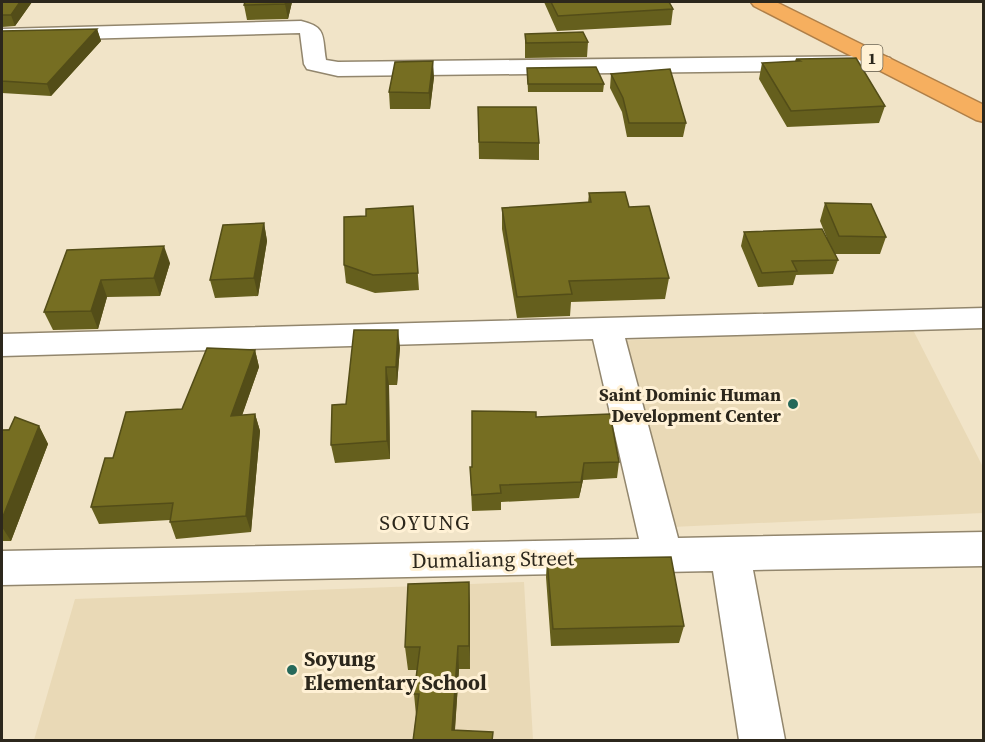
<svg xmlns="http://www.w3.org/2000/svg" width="985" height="742" viewBox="0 0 985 742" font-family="'Source Serif 4',serif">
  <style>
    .built { fill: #e9d9b6 }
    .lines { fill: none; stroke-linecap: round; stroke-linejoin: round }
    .minor-casing { stroke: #92866d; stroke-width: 3 }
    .highway-casing { stroke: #af7f48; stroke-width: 3 }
    .minor { fill: #fff; fill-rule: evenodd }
    .highway { fill: #f6af5f; fill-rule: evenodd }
    .wall { fill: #655f1d }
    .shaded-wall { fill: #534d18 }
    .building { fill: #766e22; stroke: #534d18; stroke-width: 1.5 }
    .poi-dot { fill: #26695a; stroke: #fff1d5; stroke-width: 2 }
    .labels { text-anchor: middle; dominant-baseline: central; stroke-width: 6; stroke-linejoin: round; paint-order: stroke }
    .shield { fill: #fff1d5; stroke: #6b6454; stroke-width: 1.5 }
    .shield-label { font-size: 16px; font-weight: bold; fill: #2c271c }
    .poi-label { font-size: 18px; font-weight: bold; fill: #2c271c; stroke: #fff1d5; text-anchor: end }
    .quarter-label { font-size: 21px; letter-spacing: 1.5px; fill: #2c271c; stroke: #fff1d5 }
    .near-street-label { font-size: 21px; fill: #2c271c; stroke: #fff1d5 }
    .near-poi-label { font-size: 21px; font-weight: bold; fill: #2c271c; stroke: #fff1d5; text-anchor: start }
  </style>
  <rect width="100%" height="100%" fill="#f1e4c8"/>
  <!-- built -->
  <path class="built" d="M911 326 983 467V513L672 527 616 341Z
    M524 582 533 740H34L75 599Z"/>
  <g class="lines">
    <defs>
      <path id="minor" d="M301 21C327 27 322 36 326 60L338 62 882 56 890 58 893 63 890 68 882 70 338 76 307 69 304 64 300 33 2 41V29Z
        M984 308V328L625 338 678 538 984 532V566L753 570 785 740H739L713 571 2 585V551L639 539 593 339 2 356V334Z"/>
      <path id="highway" d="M751 2H776L984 105V122L976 120 754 6Z"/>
    </defs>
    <!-- minor casing -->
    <use href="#minor" class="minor-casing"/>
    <!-- highway casing -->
    <use href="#highway" class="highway-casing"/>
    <!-- minor -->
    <use href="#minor" class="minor"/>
    <!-- highway -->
    <use href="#highway" class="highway"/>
  </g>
  <!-- wall -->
  <path class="wall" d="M2 2H32L15 26 2 27Z
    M292 2 288 19 247 20 244 5Z
    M544 2H669L673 9 671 25 557 31Z
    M97 29 101 41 51 96 2 93V31Z
    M525 34 588 42 587 57 525 58Z
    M796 59 885 106 879 123 787 127 759 79 762 63 795 61Z
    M527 68 604 84 603 92H528Z
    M611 74 686 123 683 137H627L622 112 610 88Z
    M434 77 430 109H390L389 92Z
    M478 107 539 143V160L479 159Z
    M589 193 629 207 669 278 665 299 571 302 570 316 517 318 502 229V208L588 203Z
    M825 203 886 237 880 254H835L838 260 833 274 796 275 793 285 758 287 741 246 744 232 827 238 820 221Z
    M413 206 419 290 375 293 346 283 344 265 366 216Z
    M264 223 267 241 258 296 215 298 210 280Z
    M67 250 170 263 160 296 107 297 98 329 53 330 44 312Z
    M400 347 397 385H389L390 459 335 463 331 445 346 404Z
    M255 350 259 367 242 415 255 414 260 431 251 532 176 539 170 522V520L99 524 91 507 113 458 182 409Z
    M536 417 619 462 617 478 583 480 579 498 501 502V510L472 511 470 467H472Z
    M39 426 48 444 11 541H2V430Z
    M547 559 684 626 679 643 551 646 546 577Z
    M469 582 470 669H459L455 730 493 741H413L416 715 414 694 417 670H408L405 647Z"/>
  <!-- shaded-wall -->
  <path class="shaded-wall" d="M20 2H32L15 26 11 15Z
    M286 2H292L288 19 285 4Z
    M97 29 101 41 51 96 47 84Z
    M433 61 434 77 430 109 429 93Z
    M264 223 267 241 258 296 254 278Z
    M164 246 170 263 160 296 154 278Z
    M101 280 107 297 98 329 91 311Z
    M398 330 400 347 397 385 396 367Z
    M255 350 259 367 236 433 231 416Z
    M386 367 389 385 390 459 387 441Z
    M255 414 260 431 251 532 246 516Z
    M39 426 48 444 11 541 2 527V519Z
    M584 463 583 480 579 498 581 482Z
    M469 582 470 606V669L469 646Z
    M458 646 459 669 454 741 452 730Z"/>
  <!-- building -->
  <path class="building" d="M2 2H20L11 15H2Z
    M245 2H286L285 4 244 5Z
    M551 2H669L673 9 558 16Z
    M97 29 47 84 2 81V31Z
    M583 32 588 42 526 43 525 34Z
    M856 58 885 106 791 111 762 63 800 61 796 59Z
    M433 61 429 93 389 92 395 62Z
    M596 67 604 84H528L527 68Z
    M670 69 686 123H629L623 98 611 74Z
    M478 107H536L539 143 479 142Z
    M625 192 629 207 649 206 669 278 569 281 572 294 517 297 502 208 591 202 589 193Z
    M825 203 871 204 886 237 839 236Z
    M413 206 418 273 373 275 344 265V217L366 216V209Z
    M264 223 254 278 210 280 223 225Z
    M822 229 838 260 792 261 797 271 762 273 744 232Z
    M164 246 154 278 101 280 91 311 44 312 67 250Z
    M354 330H398L396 367H386L387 441 331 445 332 405 346 404Z
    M207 348 255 350 231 416 255 414 246 516 170 522 173 503 91 507 105 458H113L126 412 182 409Z
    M472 411 536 412V417L610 414 619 462 584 463 581 482 500 485 501 493 472 495 470 467H472Z
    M15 417 39 426 2 519V430H9Z
    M671 557 684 626 553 629 547 559Z
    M469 582V646H458L452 730 493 732 492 741H413L419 694H414L420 647H405L408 584Z"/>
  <!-- markers -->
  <g class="poi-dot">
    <circle cx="793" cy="404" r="6"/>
    <circle cx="292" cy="670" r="6"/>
  </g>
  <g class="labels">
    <!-- shield labels -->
    <rect class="shield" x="861.5" y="45" width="21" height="26" rx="4.5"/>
    <g class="shield-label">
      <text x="872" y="58">1</text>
    </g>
    <!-- poi labels -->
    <g class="poi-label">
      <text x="781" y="394">Saint Dominic Human<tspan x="781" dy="21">Development Center</tspan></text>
    </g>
    <!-- quarter labels -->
    <g class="quarter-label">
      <text x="425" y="522">SOYUNG</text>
    </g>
    <!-- near-street labels -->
    <g class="near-street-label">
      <text transform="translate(493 559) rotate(-1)">Dumaliang Street</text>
    </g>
    <!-- near-poi labels -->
    <g class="near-poi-label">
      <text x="304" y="658">Soyung<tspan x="304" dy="24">Elementary School</tspan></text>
    </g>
  </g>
  <!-- border -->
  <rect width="985" height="742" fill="none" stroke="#2c271c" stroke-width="6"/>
</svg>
